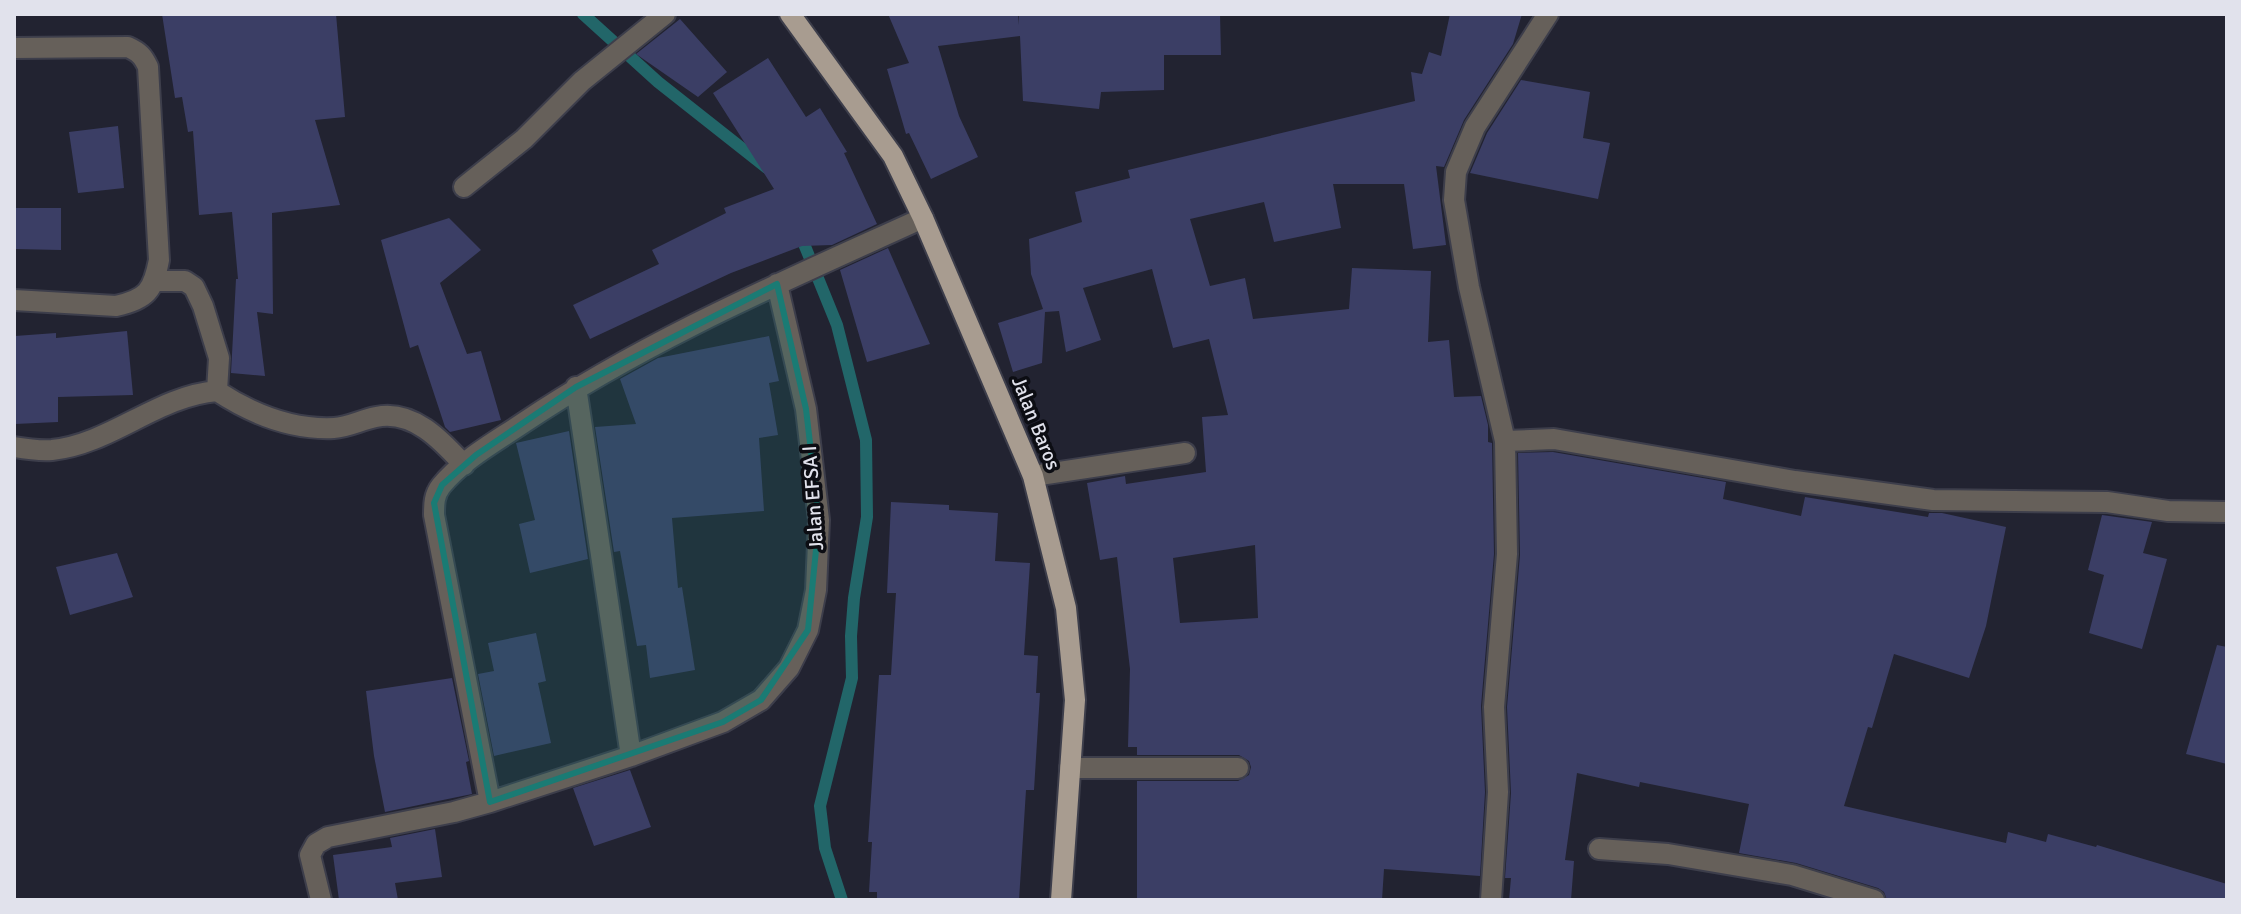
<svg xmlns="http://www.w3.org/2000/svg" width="2241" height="914" viewBox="0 0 2241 914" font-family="Signika,sans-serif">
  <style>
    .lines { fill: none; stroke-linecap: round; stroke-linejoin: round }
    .stream { stroke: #226669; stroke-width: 12 }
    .building { fill: #3b3e65; fill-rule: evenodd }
    .service-casing { stroke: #3d3e4b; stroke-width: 24 }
    .minor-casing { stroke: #3d3e4b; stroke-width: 24 }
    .primary-casing { stroke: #3d3e4b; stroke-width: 24 }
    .service { stroke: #66605a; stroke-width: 20 }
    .minor { stroke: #66605a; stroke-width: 20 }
    .primary { stroke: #a89c90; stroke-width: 20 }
    .marked { fill: #1a7b74; fill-opacity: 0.2; stroke: #1a7b74; stroke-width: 6; stroke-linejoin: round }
    .labels { text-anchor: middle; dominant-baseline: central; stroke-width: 7; stroke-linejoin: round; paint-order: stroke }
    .street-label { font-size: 20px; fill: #e1e2ec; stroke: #0c0d13 }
  </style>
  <rect width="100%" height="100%" fill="#222331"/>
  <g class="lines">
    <!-- stream -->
    <path class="stream" d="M583 14 658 82 767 168
      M800 234 837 325 866 440 867 517 854 598 851 636 852 678 820 806 825 848 842 900"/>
  </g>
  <!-- building -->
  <path class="building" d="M162 14H336L345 117 315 120 340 205 272 213 273 314 257 312 265 376 231 373 236 279H238L232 212 199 215 193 131 188 132 182 97 175 98Z
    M888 14H1018L1019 25V14H1220L1221 55H1164V90L1101 92 1099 109 1023 101 1020 36 938 46 959 116 978 157 931 179 909 133 906 134 887 69 909 63Z
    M1450 14H1522L1513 44 1464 120 1444 167 1436 166 1446 245 1413 249 1404 184H1333L1341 228 1274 242 1264 202 1190 219 1210 286 1245 278 1253 319 1349 309 1352 268 1431 271 1428 342 1449 340 1454 397 1481 396 1488 425V442L1492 443 1494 554 1481 706 1485 792 1480 876 1384 869 1382 900H1137V781H1238L1249 775 1251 767 1249 761 1239 755H1137V747H1128L1130 669 1117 557 1100 560 1087 483 1125 476 1126 484 1206 472 1202 417 1228 415 1209 339 1173 348 1152 269 1083 288 1101 340 1066 352 1059 311 1045 312 1042 363 1013 372 998 323 1043 309 1031 274 1029 239 1082 222 1075 192 1130 178 1128 170 1415 101 1411 72 1422 74 1429 52 1441 56ZM1255 545 1258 618 1180 623 1173 558Z
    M680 19 727 72 698 97 636 54Z
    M768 58 806 117 820 108 847 152 844 153 877 224 832 245 802 246 731 273 590 339 573 305 659 264 652 250 726 213 724 208 774 189 713 93Z
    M1521 80 1590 92 1583 138 1610 143 1598 199 1470 173 1487 133Z
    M118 126 124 188 78 193 69 132Z
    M15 208H61V250L15 249Z
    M449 218 481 250 440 283 467 354 481 351 501 420 450 432 445 427 418 345 410 348 381 240Z
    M888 248 930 344 867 362 840 270Z
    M127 331 133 395 58 397V422L15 424V336L56 333V338Z
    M769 336 779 381 769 383 778 435 759 438 764 511 672 518 678 588 682 587 695 670 650 678 646 645 637 646 620 551 614 552 595 427 636 424 620 379 658 358Z
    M569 431 588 559 530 573 519 524 535 520 516 443Z
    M1553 452 1726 482 1723 499 1801 516 1805 497 1928 517 1929 513H1942L2006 527 1986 626 1969 678 1894 654 1872 728 1868 727 1844 806 2006 843 2008 832 2046 842 2048 834 2096 847 2097 845 2227 884V900H1887L1884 892 1878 888 1796 863 1739 853 1749 804 1640 782 1639 787 1577 773 1565 860 1574 861 1571 900H1509L1511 878H1505L1511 793 1507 707 1520 555 1518 453Z
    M891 502 949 505V510L998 513 995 561 1030 563 1024 655 1038 656 1036 693H1040L1034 790H1026L1019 900H877V892H869L872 842H868L879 675H891L896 593H887Z
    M2102 515 2152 522 2143 553 2167 559 2142 649 2089 633 2104 575 2088 570Z
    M117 553 133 597 70 615 56 567Z
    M536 633 546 681 538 683 551 743 494 756 478 674 494 671 488 643Z
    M2217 645 2227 647V764L2186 754Z
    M452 678 469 761 466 762 472 794 385 812 374 756 366 691Z
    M630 770 651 827 594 846 573 788Z
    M435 829 442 877 395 883 398 900H339L333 855 392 847 390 838Z"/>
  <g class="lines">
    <defs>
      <path id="service" d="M1033 476 1185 453"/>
      <path id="minor" d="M1548 14 1475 127 1456 172 1454 200 1469 287 1505 441 1554 439 1795 481 1933 500 2107 502 2168 511 2227 512
        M14 48 128 47C139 52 143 56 148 67L159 260C153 291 147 299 116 306L14 300
        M464 187 524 139 582 81 665 14
        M155 281H185L194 287 203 306 219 358 217 391C252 414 291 430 334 428 349 427 361 420 376 417 413 409 442 441 464 465
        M576 387 631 756
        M14 447C26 449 39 451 52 450 111 444 157 396 217 391
        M1070 768H1238
        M490 802 434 515C434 504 434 495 441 486 462 460 495 442 523 423 648 339 787 280 923 218
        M1599 849 1668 854 1792 875 1874 900
        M321 900 310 855 316 844 328 837 454 812 490 802 631 756 723 722 761 700 789 668 808 630 816 590 819 520 806 409 777 284
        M1491 900 1498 792 1494 707 1507 554 1505 441"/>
      <path id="primary" d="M790 14 893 156 923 218 1033 476 1066 608 1075 700 1061 900"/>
    </defs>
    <!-- service casing -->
    <use href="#service" class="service-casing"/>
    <!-- minor casing -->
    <use href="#minor" class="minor-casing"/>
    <!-- primary casing -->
    <use href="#primary" class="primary-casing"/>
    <!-- service -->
    <use href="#service" class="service"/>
    <!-- minor -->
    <use href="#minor" class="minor"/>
    <!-- primary -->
    <use href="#primary" class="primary"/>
  </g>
  <!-- marked area -->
  <path class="marked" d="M777 284 806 409 819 520 808 630 761 700 723 722 490 802 434 503 442 485 476 455 576 387Z"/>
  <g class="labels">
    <!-- street labels -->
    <g class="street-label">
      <text transform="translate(1036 423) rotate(68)">Jalan Baros</text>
      <text transform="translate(813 498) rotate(-94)">Jalan EFSA I</text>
    </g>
  </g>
  <!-- border -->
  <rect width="2241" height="914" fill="none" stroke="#e1e2ec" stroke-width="32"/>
</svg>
